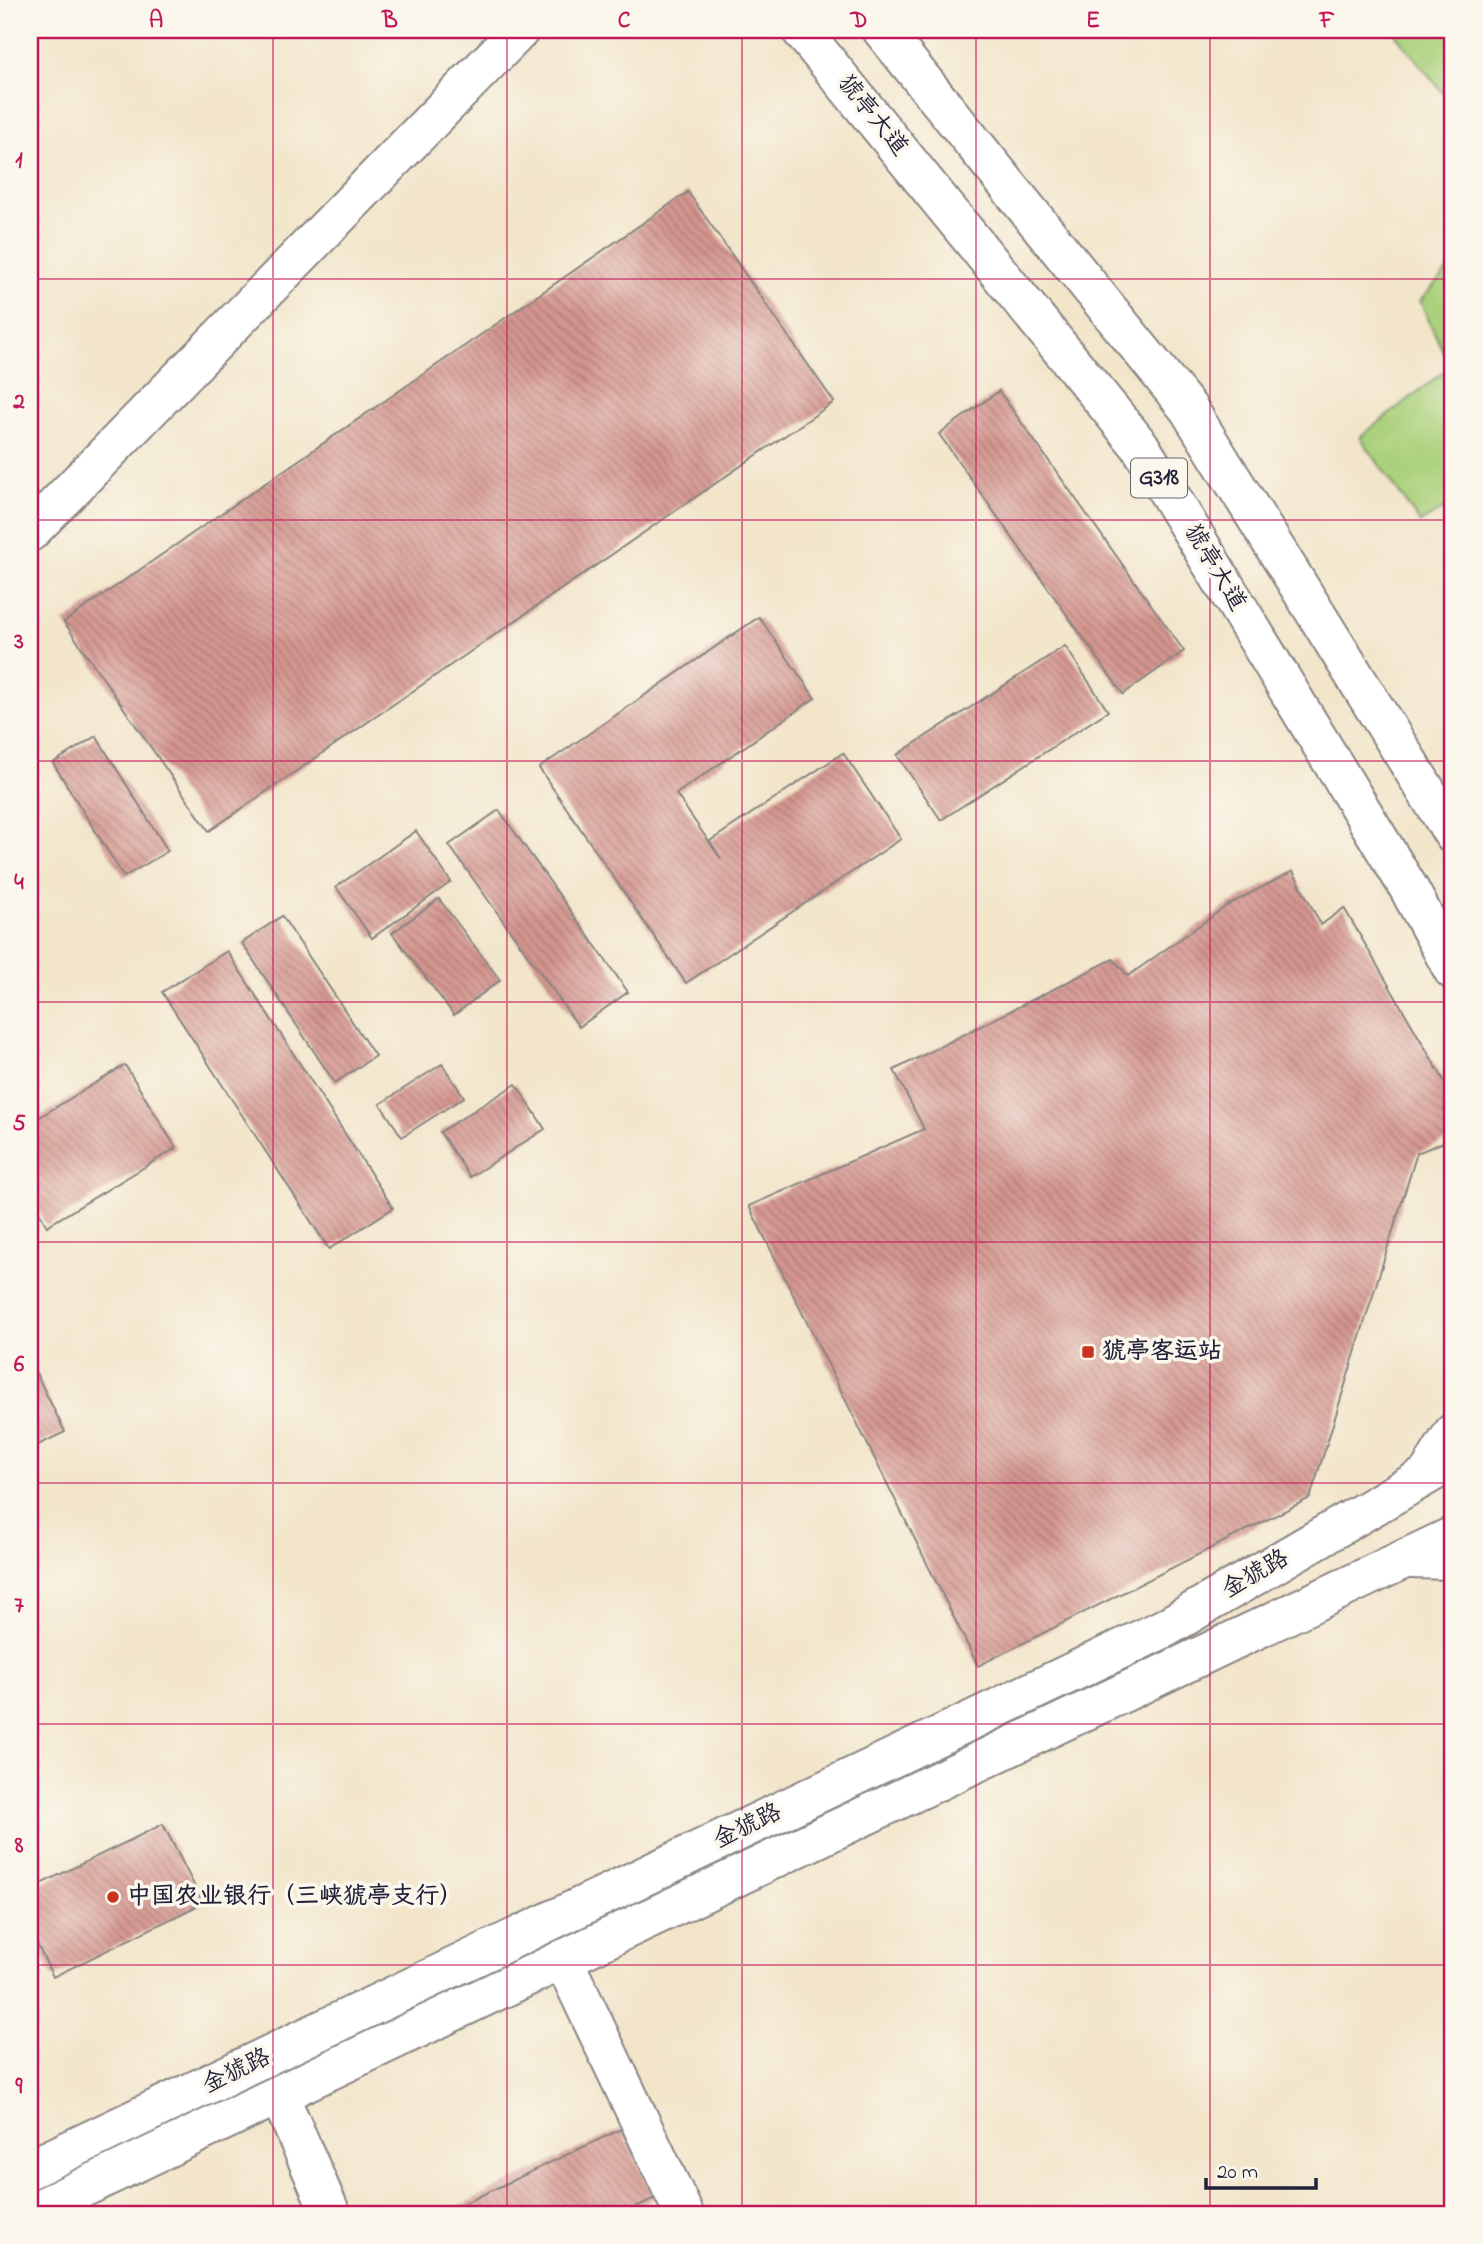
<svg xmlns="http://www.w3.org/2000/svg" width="1483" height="2244" viewBox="0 0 1483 2244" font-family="'Indie Flower','LXGW WenKai TC',sans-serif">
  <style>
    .green { fill: #abd17b; stroke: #667a5b; stroke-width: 2 }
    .building { fill: url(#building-back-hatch) }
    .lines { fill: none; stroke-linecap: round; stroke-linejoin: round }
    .minor-casing { stroke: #8a8482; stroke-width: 42 }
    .primary-casing { stroke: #8a8482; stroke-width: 42 }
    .trunk-casing { stroke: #8a8482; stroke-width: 42 }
    .minor { stroke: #fff; stroke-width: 38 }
    .primary { stroke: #fff; stroke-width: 38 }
    .trunk { stroke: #fff; stroke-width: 38 }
    .grid { fill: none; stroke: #c2185b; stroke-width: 2; stroke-opacity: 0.55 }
    .poi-dot { fill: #c8321e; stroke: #fbf7ec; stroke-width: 2.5 }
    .labels { text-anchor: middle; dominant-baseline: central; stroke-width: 7; stroke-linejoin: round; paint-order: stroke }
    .shield { fill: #fbf7ec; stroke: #636270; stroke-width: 2 }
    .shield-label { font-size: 23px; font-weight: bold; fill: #22223b }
    .street-label { font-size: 24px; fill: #22223b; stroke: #fbf7ec }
    .poi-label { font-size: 24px; font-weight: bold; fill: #22223b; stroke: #fbf7ec; text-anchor: start }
    .neatline { fill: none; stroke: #c2185b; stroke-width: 2.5 }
    .grid-label { font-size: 23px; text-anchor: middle; font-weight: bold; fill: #c2185b }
  </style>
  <defs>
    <pattern id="building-back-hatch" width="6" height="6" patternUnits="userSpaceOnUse" patternTransform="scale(1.75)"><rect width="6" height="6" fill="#d4958e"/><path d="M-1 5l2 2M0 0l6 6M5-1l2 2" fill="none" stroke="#ac7975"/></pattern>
  </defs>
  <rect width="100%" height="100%" fill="#fbf7ec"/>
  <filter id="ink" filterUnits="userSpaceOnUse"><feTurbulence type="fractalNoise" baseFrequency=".0143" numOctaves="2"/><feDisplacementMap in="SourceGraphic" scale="14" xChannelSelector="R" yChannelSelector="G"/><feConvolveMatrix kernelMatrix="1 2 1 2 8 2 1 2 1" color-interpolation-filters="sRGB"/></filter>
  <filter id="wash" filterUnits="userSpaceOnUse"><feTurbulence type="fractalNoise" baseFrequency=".00686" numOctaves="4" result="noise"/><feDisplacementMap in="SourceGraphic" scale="28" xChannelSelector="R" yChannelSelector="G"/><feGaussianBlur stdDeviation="1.57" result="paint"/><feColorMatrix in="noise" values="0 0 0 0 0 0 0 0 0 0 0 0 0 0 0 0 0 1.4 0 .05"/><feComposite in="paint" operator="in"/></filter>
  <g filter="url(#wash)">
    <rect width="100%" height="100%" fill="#f2e5ca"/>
    <!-- green -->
    <path class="green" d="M1392 30H1453V105Z
      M1453 264V503L1420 523 1360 437 1450 367 1420 301Z"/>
    <g id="blocks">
      <!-- building -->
      <path class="building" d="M688 192 834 402 209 831 64 622Z
        M999 391 1184 651 1123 694 939 434Z
        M759 617 815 698 676 794 721 859 710 841 843 753 901 839 686 983 539 768Z
        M1065 646 1108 711 941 820 897 755Z
        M96 736 168 851 124 877 53 763Z
        M499 810 628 992 579 1027 449 845Z
        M416 831 451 882 372 938 336 887Z
        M1293 871 1321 925 1344 908 1453 1096V1138L1417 1153 1310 1498 978 1666 749 1206 924 1129 894 1070 1113 959 1128 976 1228 905Z
        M439 899 500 980 454 1015 392 933Z
        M282 916 375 1056 335 1083 242 943Z
        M227 951 393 1208 329 1249 162 992Z
        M442 1064 464 1097 402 1137 380 1104Z
        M125 1065 176 1148 47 1226 30 1197V1123Z
        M516 1084 545 1129 470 1177 440 1132Z
        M33 1367 65 1432 30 1449V1369Z
        M163 1824 203 1903 53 1977 30 1930V1889Z
        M621 2129 655 2198 621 2214H442Z"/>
    </g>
  </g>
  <g filter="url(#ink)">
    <use href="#blocks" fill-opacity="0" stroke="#8a8482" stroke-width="2"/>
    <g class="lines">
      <defs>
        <path id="minor" d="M30 532 520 30
          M563 1959 684 2214
          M279 2095 331 2214"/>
        <path id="primary" d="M30 2169 1165 1628 1453 1460
          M30 2213 1453 1536"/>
        <path id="trunk" d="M801 30 1140 446 1408 887 1453 970
          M882 30 1188 408 1453 834
          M1428 1474 1453 1433
          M1410 1559 1453 1560"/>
      </defs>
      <!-- minor casing -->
      <use href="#minor" class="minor-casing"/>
      <!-- primary casing -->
      <use href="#primary" class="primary-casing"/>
      <!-- trunk casing -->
      <use href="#trunk" class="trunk-casing"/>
      <!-- minor -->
      <use href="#minor" class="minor"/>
      <!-- primary -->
      <use href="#primary" class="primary"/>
      <!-- trunk -->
      <use href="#trunk" class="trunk"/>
    </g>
  </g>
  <!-- grid -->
  <path class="grid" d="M273 30V2214M507 30V2214M742 30V2214M976 30V2214M1210 30V2214M30 279H1453M30 520H1453M30 761H1453M30 1002H1453M30 1242H1453M30 1483H1453M30 1724H1453M30 1965H1453"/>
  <!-- markers -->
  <g class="poi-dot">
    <rect x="1081" y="1345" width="14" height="14" rx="3.5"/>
    <circle cx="113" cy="1897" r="7"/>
  </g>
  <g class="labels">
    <!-- shield labels -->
    <rect class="shield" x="1131" y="458.5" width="56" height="39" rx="5"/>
    <g class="shield-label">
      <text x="1159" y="478">G318</text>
    </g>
    <!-- street labels -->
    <g class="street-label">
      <text transform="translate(872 116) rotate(51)">猇亭大道</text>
      <text transform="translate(1214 568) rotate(59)">猇亭大道</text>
      <text transform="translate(1256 1575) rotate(-30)">金猇路</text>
      <text transform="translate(748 1827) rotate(-26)">金猇路</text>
      <text transform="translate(237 2072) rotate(-26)">金猇路</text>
    </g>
    <!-- poi labels -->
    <g class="poi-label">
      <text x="1102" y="1352">猇亭客运站</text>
      <text x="127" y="1897">中国农业银行（三峡猇亭支行）</text>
    </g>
  </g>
  <!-- margin -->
  <rect width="1483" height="2244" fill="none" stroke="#fbf7ec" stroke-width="77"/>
  <!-- scale -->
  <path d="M1206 2178v10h110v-10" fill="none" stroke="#22223b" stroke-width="3.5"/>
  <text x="1217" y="2178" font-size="21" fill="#22223b" stroke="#fbf7ec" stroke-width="5" paint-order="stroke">20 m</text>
  <rect x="38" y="38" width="1406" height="2168" class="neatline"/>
  <g class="grid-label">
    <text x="156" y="27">A</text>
    <text x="390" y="27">B</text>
    <text x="624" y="27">C</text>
    <text x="859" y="27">D</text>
    <text x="1093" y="27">E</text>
    <text x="1327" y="27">F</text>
    <text x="19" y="167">1</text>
    <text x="19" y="408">2</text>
    <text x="19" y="648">3</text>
    <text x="19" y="889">4</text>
    <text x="19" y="1130">5</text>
    <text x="19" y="1371">6</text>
    <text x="19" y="1612">7</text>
    <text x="19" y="1852">8</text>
    <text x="19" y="2093">9</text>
  </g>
</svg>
